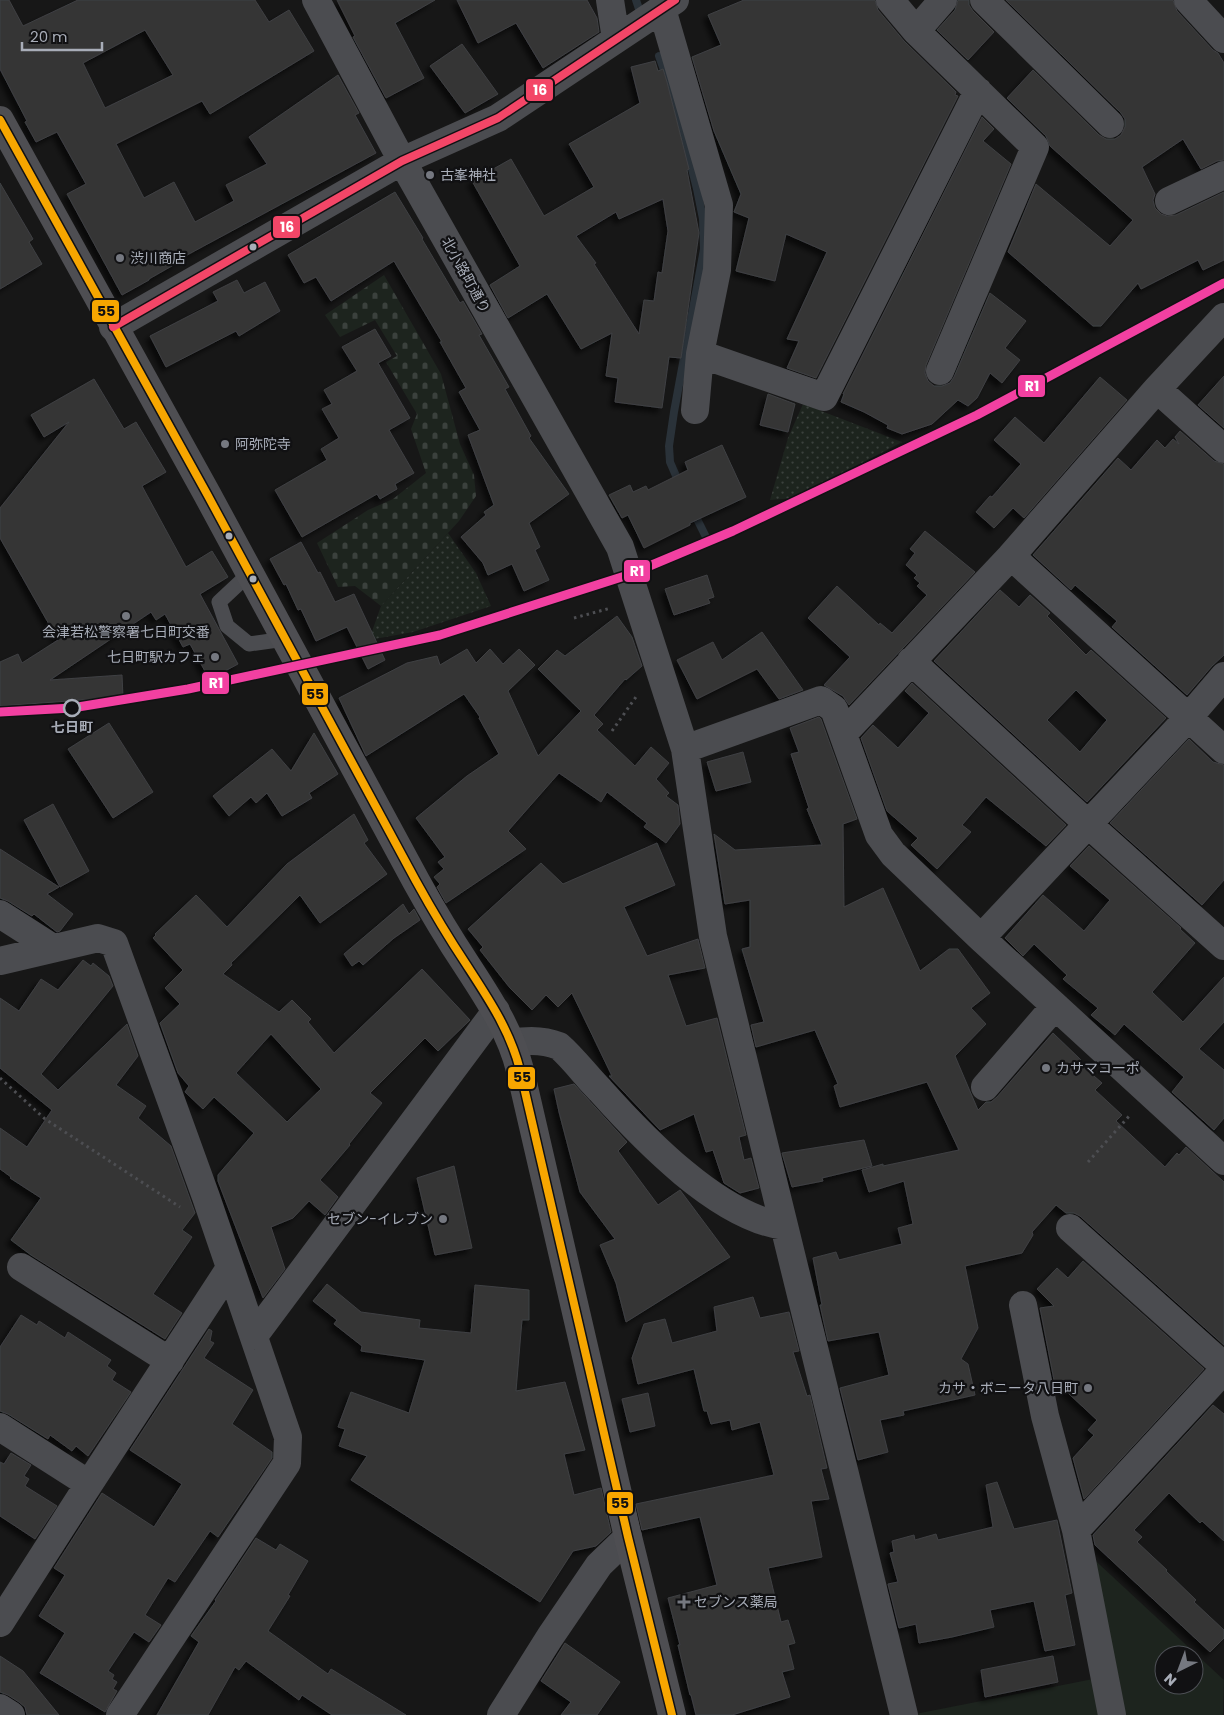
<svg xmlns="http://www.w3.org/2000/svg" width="1224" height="1715" viewBox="0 0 1224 1715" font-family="Poppins,'Noto Sans JP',sans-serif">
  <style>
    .grass { fill: url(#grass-dots) }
    .cemetery { fill: url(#cemetery-stones) }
    .green { fill: #1d241e; fill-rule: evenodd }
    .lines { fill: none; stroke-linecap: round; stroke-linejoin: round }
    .stream { stroke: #2a3239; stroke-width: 8 }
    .building { fill: #353536; stroke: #3f4043; fill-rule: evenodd; filter: url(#shadow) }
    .path { stroke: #4d4e52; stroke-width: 3; stroke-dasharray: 2.5 4; stroke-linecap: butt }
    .service { stroke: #4b4c50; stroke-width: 15 }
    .minor { stroke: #4b4c50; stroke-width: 28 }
    .trunk { stroke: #4e4e52; stroke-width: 28 }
    .bus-1-casing { stroke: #111113; stroke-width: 11 }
    .bus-2-casing { stroke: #111113; stroke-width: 11 }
    .bus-1 { stroke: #f7a600; stroke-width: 8 }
    .bus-2 { stroke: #f34667; stroke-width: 8 }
    .rail-1-casing { stroke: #111113; stroke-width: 12 }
    .rail-1 { stroke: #f240a1; stroke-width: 9 }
    .poi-dot { fill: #757880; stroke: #111113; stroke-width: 2 }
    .bus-dot { fill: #a8adb8; stroke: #111113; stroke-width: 2 }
    .stop-dot { fill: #111113; stroke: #a8adb8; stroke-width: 2.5 }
    .labels { text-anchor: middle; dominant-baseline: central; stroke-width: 4.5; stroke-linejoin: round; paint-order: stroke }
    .poi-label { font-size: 14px; fill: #a8adb8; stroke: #111113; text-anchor: start }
    .street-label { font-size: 14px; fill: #a8adb8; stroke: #111113 }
    .stop-label { font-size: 14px; font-weight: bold; fill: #a8adb8; stroke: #111113 }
    .line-badge { stroke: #111113; stroke-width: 2 }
    .badge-label { font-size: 14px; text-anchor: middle; font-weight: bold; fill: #fff }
    .pale-badge-label { font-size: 14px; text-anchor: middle; font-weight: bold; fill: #111 }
  </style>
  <defs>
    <pattern id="grass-dots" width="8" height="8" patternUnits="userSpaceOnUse" patternTransform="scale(1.25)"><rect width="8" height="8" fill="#1d241e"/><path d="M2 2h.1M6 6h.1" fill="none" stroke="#3b413d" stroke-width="1.8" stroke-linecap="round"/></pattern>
    <pattern id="cemetery-stones" width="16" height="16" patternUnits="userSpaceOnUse" patternTransform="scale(1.25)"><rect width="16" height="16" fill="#1d241e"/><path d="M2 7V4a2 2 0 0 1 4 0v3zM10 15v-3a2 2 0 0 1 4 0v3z" fill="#3b413d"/></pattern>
    <filter id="shadow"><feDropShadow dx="-4.5" dy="4.5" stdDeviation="2.5" flood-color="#0009"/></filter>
  </defs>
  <rect width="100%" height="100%" fill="#171717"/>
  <!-- grass -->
  <path class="grass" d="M803 404 902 442 795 498 770 500 788 438Z
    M448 533 476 573 491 606 413 632 369 640 381 606Z"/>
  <!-- cemetery -->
  <path class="cemetery" d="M384 275 441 374 460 444 474 475 476 496 459 521 381 606 355 586 338 587 317 543 368 510 393 499 426 473 411 429 417 414 386 362 397 356 375 320 340 337 325 315Z"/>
  <!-- green -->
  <path class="green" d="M1084 1550 1224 1680 1223 1715H910L1098 1678ZM1164 1655H1194V1685H1164Z"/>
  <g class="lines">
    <!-- stream -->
    <path class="stream" d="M636 0 640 12
      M659 56 675 101 697 189 703 219 704 249 674 412 669 446 670 462 680 485
      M693 511 708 541"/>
  </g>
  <!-- building -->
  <path class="building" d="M0 0H9L23 26 78 0H255L269 22 289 10 314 51 210 114 202 101 116 144 144 198 174 182 195 222 234 201 226 185 267 164 249 137 338 75 359 113 355 115 376 153 176 261 177 263 149 279V280L122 295 67 194 86 184 57 132 36 142 25 122 27 121 0 69ZM145 30 173 75 105 108 83 63Z
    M337 0H435L395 23 424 78 386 98 353 37 355 36Z
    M457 0H587L597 18 599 32 543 68 516 23 478 43Z
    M744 0H875L878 10 904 41 956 92 955 95 958 96 816 378 787 368 799 341 787 339 827 252 786 234 775 281 736 271 749 218 734 212 741 194 714 131 692 57 721 45 708 15Z
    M958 0H969V5L973 11 994 32 968 60 937 30 955 10Z
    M1006 0H1173L1177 11 1213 50 1218 53 1224 63V160L1217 161 1201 169 1183 139 1142 167 1155 194 1153 200 1155 208 1161 214 1167 216 1176 215 1224 192V260L1203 270 1198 260 1141 289 1138 283 1101 326H1093L1008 252 1036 184 1110 246 1133 220 1050 146 1046 136 1007 98 1033 70 1099 135 1106 139H1115L1121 135 1125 127V119L1121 113Z
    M462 44 498 94 465 113 430 66Z
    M655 61 658 71 663 69 667 82 689 169 687 170 699 233 681 358 669 357 662 408 615 402 618 378 606 376 612 333 581 349 547 294 508 318 490 285 520 266 472 181 511 159 544 216 594 187 569 144 640 103 631 67ZM663 199 668 231 662 273 658 272 654 301 644 300 639 334 594 264 596 263 576 236 616 212 619 219Z
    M982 117 994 129 983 141 1011 164 926 365 925 373 928 381 934 386H942L950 383 954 377 990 293 1026 321 1005 348 1020 360 1002 383 990 373 977 398 968 406 958 400 932 424 902 434 887 428 888 425 864 412 841 402 844 394H843Z
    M0 183 33 239 29 242 42 264 0 289Z
    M395 192 423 238 422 239 460 303 463 301 482 334 479 335 509 387 505 389 531 436 529 438 569 494 529 523 540 547 535 550 549 580 524 591 512 564 488 575 483 563 461 537 486 515 484 512 494 505 468 435 480 430 459 392 466 388 440 342H442L394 261 331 301 316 277 304 283 288 255Z
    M237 280 244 293 265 282 280 311 239 336 236 331 166 367 150 336 218 301 213 292Z
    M375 329 391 356 378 363 410 418 389 430 414 473 395 484 397 489 380 499 377 494 302 537 275 490 327 460 321 449 339 438 322 409 332 404 324 390 357 371 342 347Z
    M1224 376V428L1198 405Z
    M1100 377 1127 400 1024 518 1013 508 994 528 976 512 990 496 992 497 1021 464 994 440 1015 417 1044 443Z
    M94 379 124 429 136 422 166 472 142 486 186 567 212 551 228 577 200 594 238 664 214 677 210 671 206 673 190 644 183 647 165 614 156 620 151 612 50 680 122 675 123 697 0 706V662L18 654 22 663 58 640 0 538V508L69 422 44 437 31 415Z
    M768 394 795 404 788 432 760 425Z
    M1180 431 1214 461 1224 464V655L1212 666 1187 695 1112 627 1117 621 1075 585 1071 590 1033 555 1118 458 1131 470 1157 440 1165 448 1173 439 1179 444 1175 437Z
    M722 445 746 497 690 523V525L644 548 628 515 622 518 609 495 630 485 633 492 646 486 648 490 688 470 685 462Z
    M925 531 975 572 849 705 843 696 824 685 850 657 808 618 837 586 879 625 880 623 892 633 927 595 917 586 920 583 914 578 917 575 906 565 915 553 910 549Z
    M301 542 318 573 320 572 335 602 354 594 385 660 368 669 347 627 316 641 301 609 298 610 286 584 284 585 270 559Z
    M707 575 714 597 708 599 710 603 674 615 665 589Z
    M1000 590 1019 607 1030 595 1050 613 1047 616 1086 655 1091 650 1166 718 1087 802 934 661ZM1076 690 1107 720 1080 752 1047 720Z
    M617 616 632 637 642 666 626 680 625 679 594 715 603 724 597 730 635 766 651 747 669 763 656 779 669 793 666 796 678 805 680 824 666 843 644 827 647 823 607 792 601 802 559 773 508 831 526 849 446 903 437 887 440 884 434 877 444 869 438 862 445 857 416 818 467 776 499 754 479 718 480 717 464 694 366 756 339 698 407 663 437 656 440 665 467 649 476 663 490 649 503 664 519 649 535 665 508 691 538 756 581 711 538 669 557 650 565 656Z
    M762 632 803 690 779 699 757 669 697 699 677 660 713 642 722 660Z
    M912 683 1066 825 1046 846 986 797 962 825 971 832 937 869 911 845 918 838 887 811 861 738 873 725 898 748 929 713 905 691Z
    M819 717 821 719 857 819 843 824 844 907 883 888 920 971 949 949H958L990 993 971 1008 986 1024 955 1056 978 1110 986 1102H991L997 1097 1053 1033 1081 1060 1078 1062 1102 1083 1095 1090 1122 1115 1116 1121 1165 1167 1177 1153 1179 1155 1186 1147 1224 1182V1345L1080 1216 1074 1213H1066L1056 1205 1032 1232 1033 1235 1022 1253 965 1266 978 1328 961 1359 968 1364 975 1395 903 1411 904 1415 880 1420 888 1452 858 1460 840 1388 889 1375 879 1332 828 1341 820 1305H822L813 1258 836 1252 839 1260 902 1244 898 1228 913 1224 904 1181 869 1192 862 1170 883 1164V1166L959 1150 927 1082 840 1107 834 1086 838 1084 815 1030 756 1047 751 1025 764 1022 742 949 750 947V900L725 904 714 834 735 850 822 845 807 809 809 808 791 754 799 752 790 728Z
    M109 723 153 792 113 818 68 749Z
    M314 733 338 774 309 793 312 798 282 816 267 793 256 803 251 797 229 816 213 796 272 749 291 771Z
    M1189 739 1213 762 1224 765V880L1202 905 1110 823Z
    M743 752 751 782 716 791 707 762Z
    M53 804 89 871 60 887 24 820Z
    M354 814 368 840 364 843 387 874 320 923 300 895 231 963 232 965 223 974 279 1012 292 1000 311 1019 308 1022 334 1053 422 969 470 1020 438 1051 425 1038 370 1093 382 1103 349 1144 350 1145 320 1180 338 1197 325 1215 309 1201 293 1218 271 1227 285 1269 263 1298 218 1181V1175L254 1133 214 1097 203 1109 185 1092 189 1086 178 1073 160 1023 180 1004 165 988 183 970 153 938 156 935 155 934 196 895 227 927 287 864ZM271 1034 321 1089 287 1122 236 1073Z
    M657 843 675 885 624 907 647 956 698 939 705 968 668 975 686 1026 717 1018 746 1135 739 1137 744 1160 751 1158 759 1188 740 1193 724 1183 713 1150 706 1152 694 1114 660 1130 609 1076H612L572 993 558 1007 546 995 532 1010 510 988 480 950 483 947 468 929 541 863 563 884Z
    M1089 846 1181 928 1180 929 1195 943 1152 992 1183 1022 1224 977V1022L1199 1049 1224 1070V1118L1214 1130 1172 1092 1184 1077 1124 1024 1115 1035 1091 1015 1098 1008 1063 979 1067 975 1034 944 1023 956 1005 938 1043 895 1084 931 1110 900 1070 866Z
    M0 849 59 887 47 894 73 914 60 931 57 932 34 914 32 916 8 901 0 898Z
    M403 904 409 914 414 909 420 920 394 938 363 965 359 961 352 966 344 954Z
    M83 960 91 966 93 963 109 976 113 986 41 1074 58 1090 127 1024 138 1056 116 1085 146 1106 138 1118 171 1146 195 1213 182 1230 192 1237 153 1294 182 1313 165 1339 31 1255 11 1240 41 1198 10 1178 11 1177 0 1169V1128L27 1147 52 1110 0 1068V998L19 1011 41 979 58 990Z
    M574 1084 627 1142 618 1151 658 1205 680 1190 730 1257 626 1322 616 1283 600 1245 615 1239 580 1192 559 1112 554 1089Z
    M864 1140 872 1166 822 1178 823 1181 792 1187 782 1153Z
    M454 1166 472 1248 435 1255 417 1178Z
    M1083 1261 1204 1369 1084 1499 1073 1458 1094 1435 1088 1430 1097 1420 1054 1380 1040 1308 1054 1306 1037 1289 1057 1268 1068 1278Z
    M327 1284 361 1312 420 1320 419 1328 471 1333 475 1285 529 1290V1320H522L516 1391 565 1382 585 1450 564 1454 574 1495 601 1488 611 1532 596 1546 573 1551 540 1602 351 1480 367 1456 339 1446 345 1429 338 1427 351 1392 409 1413 425 1360 361 1351 362 1346 334 1324 337 1320 313 1301Z
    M753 1297 760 1318 789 1312 799 1351 793 1352 807 1396 810 1395 827 1468 821 1469 829 1499 811 1501 822 1557 768 1568 781 1622 788 1620 795 1643 788 1645 794 1669 782 1672 790 1697 732 1715H696L691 1695H690L678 1645H680L668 1598 717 1585 700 1517 642 1530 636 1504 774 1475 760 1422 732 1430 730 1420 711 1424 707 1411H704L694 1369 638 1384 632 1358 644 1324 665 1319 672 1343 717 1331 714 1307Z
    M21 1315 37 1325 39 1321 65 1338 68 1332 111 1360 107 1366 116 1373 112 1380 131 1392 88 1456 76 1446 72 1451 50 1435 48 1439 8 1414 0 1411V1347Z
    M209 1329 212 1331 210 1341 214 1343 204 1358 253 1390 232 1424 272 1452V1458L218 1537 210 1531 175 1582 168 1578 145 1615 161 1625 149 1642 134 1632 108 1671 114 1675 112 1679 117 1682 113 1689 117 1691 105 1712 40 1673 65 1633 39 1616 65 1575 54 1568 102 1493 154 1527 182 1484 130 1450Z
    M648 1393 655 1426 630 1432 622 1399Z
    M1213 1405 1224 1414V1541L1202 1521 1200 1523 1169 1493 1134 1530 1142 1537 1137 1542 1167 1570 1166 1571 1196 1600 1194 1602 1224 1630V1638L1210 1652 1095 1545 1093 1535Z
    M11 1453 31 1465 24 1476 29 1479 25 1486 57 1506 35 1539 0 1516V1462L4 1464Z
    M997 1482 1014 1529 1057 1520 1072 1593 1065 1595 1075 1645 1045 1651 1034 1601 990 1610 994 1627 952 1637 919 1643 916 1624 899 1628 888 1584 898 1582 890 1553 894 1552 892 1541 914 1535 915 1540 936 1534 938 1540 993 1527 986 1485Z
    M256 1538 276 1550 280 1544 308 1561 288 1595 290 1596 268 1631 328 1674 331 1669 406 1715H332L302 1695 299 1700 246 1661 239 1670 235 1667 208 1715H157L199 1642 191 1636 216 1601 215 1600Z
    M565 1643 620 1682 597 1715H561L571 1702 541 1681Z
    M0 1656 23 1671 59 1715H27L25 1707 19 1702 8 1695 0 1692Z
    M1053 1656 1058 1682 985 1697 981 1670Z"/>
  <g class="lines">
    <!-- path -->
    <path class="path" d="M574 618 611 608
      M612 731 638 694
      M0 1078 45 1119 180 1207
      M1088 1162 1131 1114"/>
    <!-- service -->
    <path class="service" d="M250 573 219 602 227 626 249 644 285 639"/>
    <!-- minor -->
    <path class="minor" d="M316 0 402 161 620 547 685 749 713 936 904 1715
      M610 0 616 39
      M890 0 916 31
      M984 0 1110 124
      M1188 0 1224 39
      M662 9 719 205 717 270 700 354 695 410
      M1169 201 1224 175
      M113 327 402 161 498 118 675 0
      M700 354 824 397 978 91
      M940 371 1035 147 916 31 943 0
      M1157 389 1224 449
      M1011 556 1224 750
      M911 661 1088 824 1224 946
      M843 734 879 835 893 854 981 938 1224 1161
      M685 749 821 700 834 709 843 734 1011 556 1157 389 1224 317
      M0 914 53 948
      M981 938 1188 718 1224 676
      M0 961 98 938 114 943 206 1197 288 1437 287 1463 120 1715
      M512 1043C527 1040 544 1040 559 1046 574 1059 586 1076 600 1090 643 1138 718 1217 784 1226
      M985 1087 1055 1006
      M1070 1228 1224 1366
      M21 1267 170 1361
      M1023 1305 1045 1416 1076 1530 1112 1715
      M254 1336 496 1011
      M0 1427 89 1484
      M1076 1530 1224 1370
      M0 1623 89 1484 230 1268
      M0 1708 11 1715
      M501 1715 550 1637 599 1565 628 1537"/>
    <!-- trunk -->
    <path class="trunk" d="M0 120 207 494 416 881C432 910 448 937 466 964 488 998 510 1030 520 1070L628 1537 672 1715"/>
    <defs>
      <path id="bus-1" d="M0 120 207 494 416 881C432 910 448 937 466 964 488 998 510 1030 520 1070L628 1537 672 1715"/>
      <path id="bus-2" d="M113 327 402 161 498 118 675 0"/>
    </defs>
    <!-- bus-1 casing -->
    <use href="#bus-1" class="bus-1-casing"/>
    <!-- bus-2 casing -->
    <use href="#bus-2" class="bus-2-casing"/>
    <!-- bus-1 -->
    <use href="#bus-1" class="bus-1"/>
    <!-- bus-2 -->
    <use href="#bus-2" class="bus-2"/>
    <defs>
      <path id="rail-1" d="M0 712 72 708 188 689 440 635 628 575 733 531 977 415 1224 283"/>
    </defs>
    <!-- rail-1 casing -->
    <use href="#rail-1" class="rail-1-casing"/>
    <!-- rail-1 -->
    <use href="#rail-1" class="rail-1"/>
  </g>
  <!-- markers -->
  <g class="poi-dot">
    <circle cx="430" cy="175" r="5"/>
    <circle cx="120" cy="258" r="5"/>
    <circle cx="225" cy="444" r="5"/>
    <circle cx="126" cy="616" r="5"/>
    <circle cx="215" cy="657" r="5"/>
    <circle cx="1046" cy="1068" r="5"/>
    <circle cx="443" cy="1219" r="5"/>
    <circle cx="1088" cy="1388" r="5"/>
    <path d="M681.5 1594.5h5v5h5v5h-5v5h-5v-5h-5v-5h5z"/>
  </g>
  <g class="bus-dot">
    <circle cx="253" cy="247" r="4.5"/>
    <circle cx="229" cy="536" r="4.5"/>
    <circle cx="253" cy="579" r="4.5"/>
  </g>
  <circle class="stop-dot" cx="72" cy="708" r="8"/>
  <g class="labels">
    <!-- poi labels -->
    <g class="poi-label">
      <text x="440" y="175">古峯神社</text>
      <text x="130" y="258">渋川商店</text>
      <text x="235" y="444">阿弥陀寺</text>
      <text x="126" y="632" text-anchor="middle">会津若松警察署七日町交番</text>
      <text x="205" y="657" text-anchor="end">七日町駅カフェ</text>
      <text x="1056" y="1068">カサマコーポ</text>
      <text x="433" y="1219" text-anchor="end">セブン-イレブン</text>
      <text x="1078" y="1388" text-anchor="end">カサ・ボニータ八日町</text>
      <text x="694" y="1602">セブンス薬局</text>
    </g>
    <!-- street labels -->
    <g class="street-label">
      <text transform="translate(466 275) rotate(61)">北小路町通り</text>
    </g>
    <!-- stop labels -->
    <g class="stop-label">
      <text x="72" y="727">七日町</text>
    </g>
  </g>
  <g class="line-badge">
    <rect x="525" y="78" width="29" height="24" rx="5" fill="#f34667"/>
    <rect x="272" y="215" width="29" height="24" rx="5" fill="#f34667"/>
    <rect x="91" y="299" width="29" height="24" rx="5" fill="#f7a600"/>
    <rect x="1017" y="374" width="29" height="24" rx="5" fill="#f240a1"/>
    <rect x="623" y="559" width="28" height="24" rx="5" fill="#f240a1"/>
    <rect x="201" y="671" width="29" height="24" rx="5" fill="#f240a1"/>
    <rect x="301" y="682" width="28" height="24" rx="5" fill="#f7a600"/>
    <rect x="507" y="1066" width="29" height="24" rx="5" fill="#f7a600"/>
    <rect x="606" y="1491" width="28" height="24" rx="5" fill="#f7a600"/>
  </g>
  <g class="badge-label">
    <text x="540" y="95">16</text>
    <text x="287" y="232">16</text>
    <text x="1032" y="391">R1</text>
    <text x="637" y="576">R1</text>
    <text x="216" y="688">R1</text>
  </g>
  <g class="pale-badge-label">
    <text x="106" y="316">55</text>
    <text x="315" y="699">55</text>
    <text x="522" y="1082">55</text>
    <text x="620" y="1508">55</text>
  </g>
  <!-- north arrow -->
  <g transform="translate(1179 1670) rotate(222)"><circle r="24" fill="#111113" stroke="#4d4f55"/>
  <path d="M0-4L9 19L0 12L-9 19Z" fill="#757880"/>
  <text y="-8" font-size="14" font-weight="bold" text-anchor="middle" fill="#a8adb8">N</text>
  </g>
  <!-- scale -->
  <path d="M22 42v8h80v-8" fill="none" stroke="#a8adb8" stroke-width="2.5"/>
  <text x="30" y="42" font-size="15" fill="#a8adb8" stroke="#111113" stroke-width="4" paint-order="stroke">20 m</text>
</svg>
